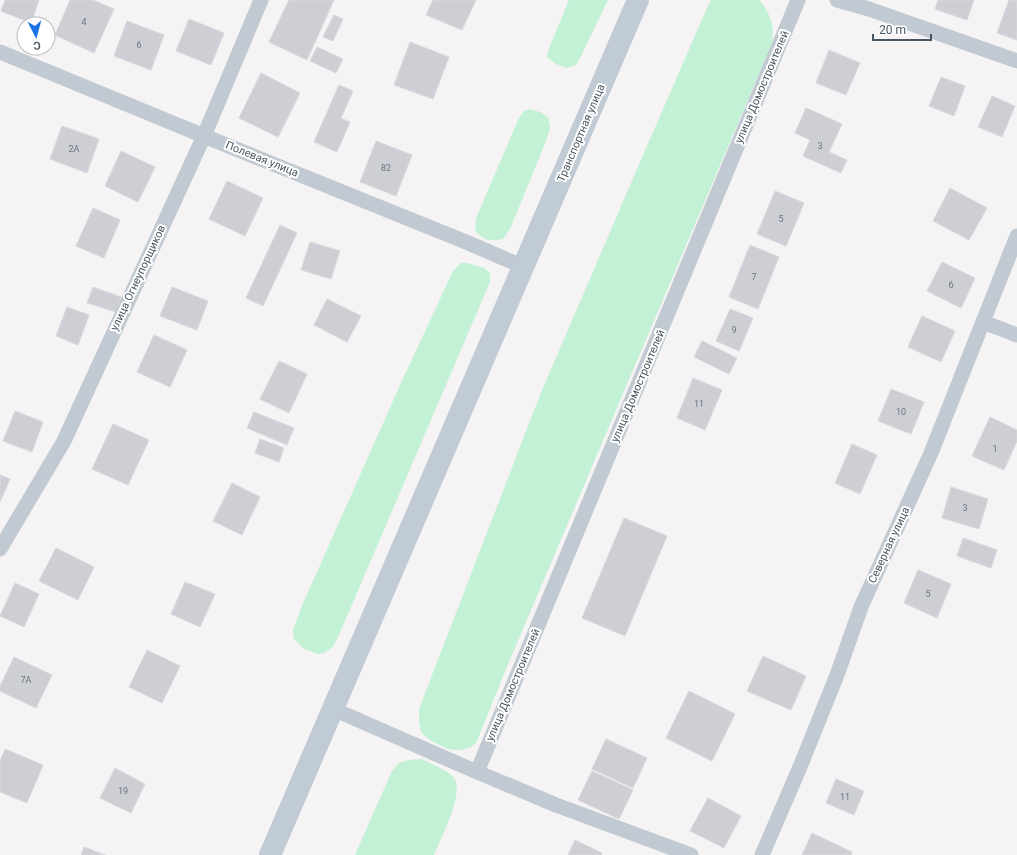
<svg xmlns="http://www.w3.org/2000/svg" width="1017" height="855" viewBox="0 0 1017 855" font-family="Roboto,sans-serif">
  <style>
    .green { fill: #c3f1d5 }
    .building { fill: #cdcfd5; stroke: #d7d9de }
    .lines { fill: none; stroke-linecap: round; stroke-linejoin: round }
    .minor { stroke: #c1cad2; stroke-width: 15 }
    .secondary { stroke: #c1cbd6; stroke-width: 22 }
    .labels { text-anchor: middle; dominant-baseline: central; stroke-width: 4; stroke-linejoin: round; paint-order: stroke }
    .number-label { font-size: 9px; fill: #6b747e }
    .street-label { font-size: 11px; fill: #4a5661; stroke: #fff }
  </style>
  <rect width="100%" height="100%" fill="#f5f3f3"/>
  <!-- green -->
  <path class="green" d="M569 0H608L581 56 576 65 567 68 556 64 547 57 549 48Z
    M711 0H759C766 7 772 19 773 30 773 34 772 39 772 43L506 669 481 731 476 743 469 748 460 750 447 749 430 740 421 732 419 722V709L540 395 640 162 707 8Z
    M530 109 540 112 548 117 550 128 546 141 510 229 503 239C489 241 484 241 475 230L476 218 519 118 524 111Z
    M461 263H467L484 268 490 273V282L339 635 333 647 324 653 318 654 304 649 294 639 293 630 301 608 401 383 453 271Z
    M422 759C431 764 448 770 454 778 465 792 440 840 434 855H355L392 771 399 763 408 760Z"/>
  <!-- building -->
  <path class="building" d="M5 0H39L31 23 1 11Z
    M70 0H93L114 9 94 53 55 35Z
    M289 0H334L307 60 269 42Z
    M433 0H476L462 30 426 15Z
    M938 0H974L967 20 935 9Z
    M1009 0H1017V40L997 33Z
    M334 15 343 19 333 41 323 37Z
    M189 19 224 33 211 65 176 51Z
    M127 21 164 35 151 70 114 56Z
    M410 42 449 57 433 99 394 85Z
    M317 47 343 59 336 73 310 61Z
    M829 50 860 63 846 95 816 83Z
    M261 73 300 93 278 137 239 118Z
    M941 77 965 86 954 116 929 106Z
    M339 85 353 91 341 118 350 122 337 152 314 142Z
    M992 96 1015 106 1002 137 978 127Z
    M806 108 842 124 829 152 847 160 841 173 803 156 810 140 795 133Z
    M62 126 99 139 87 173 50 159Z
    M376 141 412 155 396 196 360 182Z
    M121 151 155 167 138 202 105 186Z
    M227 181 263 198 245 236 209 219Z
    M950 188 987 208 969 240 933 221Z
    M775 191 804 203 786 246 757 234Z
    M93 208 120 220 104 258 76 246Z
    M280 225 297 233 263 306 246 298Z
    M310 242 340 251 331 279 301 270Z
    M750 245 779 257 758 309 729 297Z
    M942 262 975 278 961 308 927 291Z
    M93 287 121 297 116 312 87 303Z
    M172 287 208 301 197 330 160 316Z
    M327 299 361 316 347 342 314 325Z
    M67 307 89 315 78 345 56 336Z
    M730 309 753 318 739 351 716 341Z
    M922 316 955 331 941 362 908 347Z
    M154 335 187 350 170 387 137 372Z
    M702 341 737 358 729 374 694 357Z
    M279 361 307 374 289 413 260 399Z
    M693 378 722 390 705 430 677 418Z
    M891 389 924 402 911 434 878 421Z
    M15 411 43 422 32 452 3 441Z
    M254 412 294 428 287 445 247 428Z
    M990 417 1017 430V441L1004 470 972 456Z
    M113 424 149 440 128 485 92 469Z
    M260 439 284 448 279 462 255 453Z
    M852 444 877 455 860 494 835 483Z
    M0 475 10 479 0 502Z
    M232 483 260 497 242 535 213 521Z
    M951 487 988 499 979 529 942 518Z
    M624 518 667 536 625 636 582 618Z
    M963 538 997 550 991 568 957 556Z
    M56 548 94 567 78 600 39 581Z
    M918 570 951 584 937 618 904 603Z
    M185 582 215 594 200 627 171 614Z
    M15 583 39 594 24 627 0 616Z
    M147 650 180 666 162 703 129 687Z
    M763 656 806 676 791 710 747 691Z
    M14 657 52 675 36 708 0 691V686Z
    M689 691 735 714 712 761 666 738Z
    M606 739 647 758 633 788 592 769Z
    M5 749 43 765 27 803 0 792V761Z
    M115 768 145 784 131 813 100 798Z
    M592 771 633 790 619 819 578 800Z
    M836 779 864 791 854 815 826 803Z
    M708 798 741 816 724 848 690 831Z
    M812 833 852 852 851 855H802Z
    M575 840 602 853 601 855H568Z
    M84 847 105 855H81Z"/>
  <g class="lines">
    <!-- minor -->
    <path class="minor" d="M837 0 869 9 1017 61
      M0 52 204 136 466 242 524 267
      M983 322 1017 335
      M0 549 64 441 204 136 261 0
      M333 709 477 772 556 805 691 855
      M477 772 798 0
      M762 855 800 767 837 675 861 607 931 453 1017 236"/>
    <!-- secondary -->
    <path class="secondary" d="M270 855 638 0"/>
  </g>
  <g class="labels">
    <!-- number labels -->
    <g class="number-label">
      <text x="84" y="22">4</text>
      <text x="139" y="45">6</text>
      <text x="820" y="146">3</text>
      <text x="74" y="149">2А</text>
      <text x="386" y="168">82</text>
      <text x="781" y="219">5</text>
      <text x="754" y="277">7</text>
      <text x="951" y="285">6</text>
      <text x="734" y="330">9</text>
      <text x="699" y="404">11</text>
      <text x="901" y="412">10</text>
      <text x="995" y="449">1</text>
      <text x="965" y="508">3</text>
      <text x="928" y="594">5</text>
      <text x="26" y="680">7А</text>
      <text x="123" y="791">19</text>
      <text x="845" y="797">11</text>
    </g>
    <!-- street labels -->
    <g class="street-label">
      <text transform="translate(762 87) rotate(-67)">улица Домостроителей</text>
      <text transform="translate(581 133) rotate(-67)">Транспортная улица</text>
      <text transform="translate(262 159) rotate(22)">Полевая улица</text>
      <text transform="translate(138 278) rotate(-65)">улица Огнеупорщиков</text>
      <text transform="translate(638 386) rotate(-67)">улица Домостроителей</text>
      <text transform="translate(889 545) rotate(-65)">Северная улица</text>
      <text transform="translate(513 685) rotate(-67)">улица Домостроителей</text>
    </g>
  </g>
  <!-- north arrow -->
  <g transform="translate(36 36) rotate(174)"><circle r="19" fill="#ffffff" stroke="#b7bbc0"/>
  <path d="M0-3L7 15L0 10L-7 15Z" fill="#1a73e8"/>
  <text y="-6" font-size="11" font-weight="bold" text-anchor="middle" fill="#4a5661">С</text>
  </g>
  <!-- scale -->
  <path d="M873 34v6h58v-6" fill="none" stroke="#4a5661" stroke-width="2"/>
  <text x="879" y="34" font-size="12" fill="#4a5661" stroke="#ffffff" stroke-width="3" paint-order="stroke">20 m</text>
</svg>
